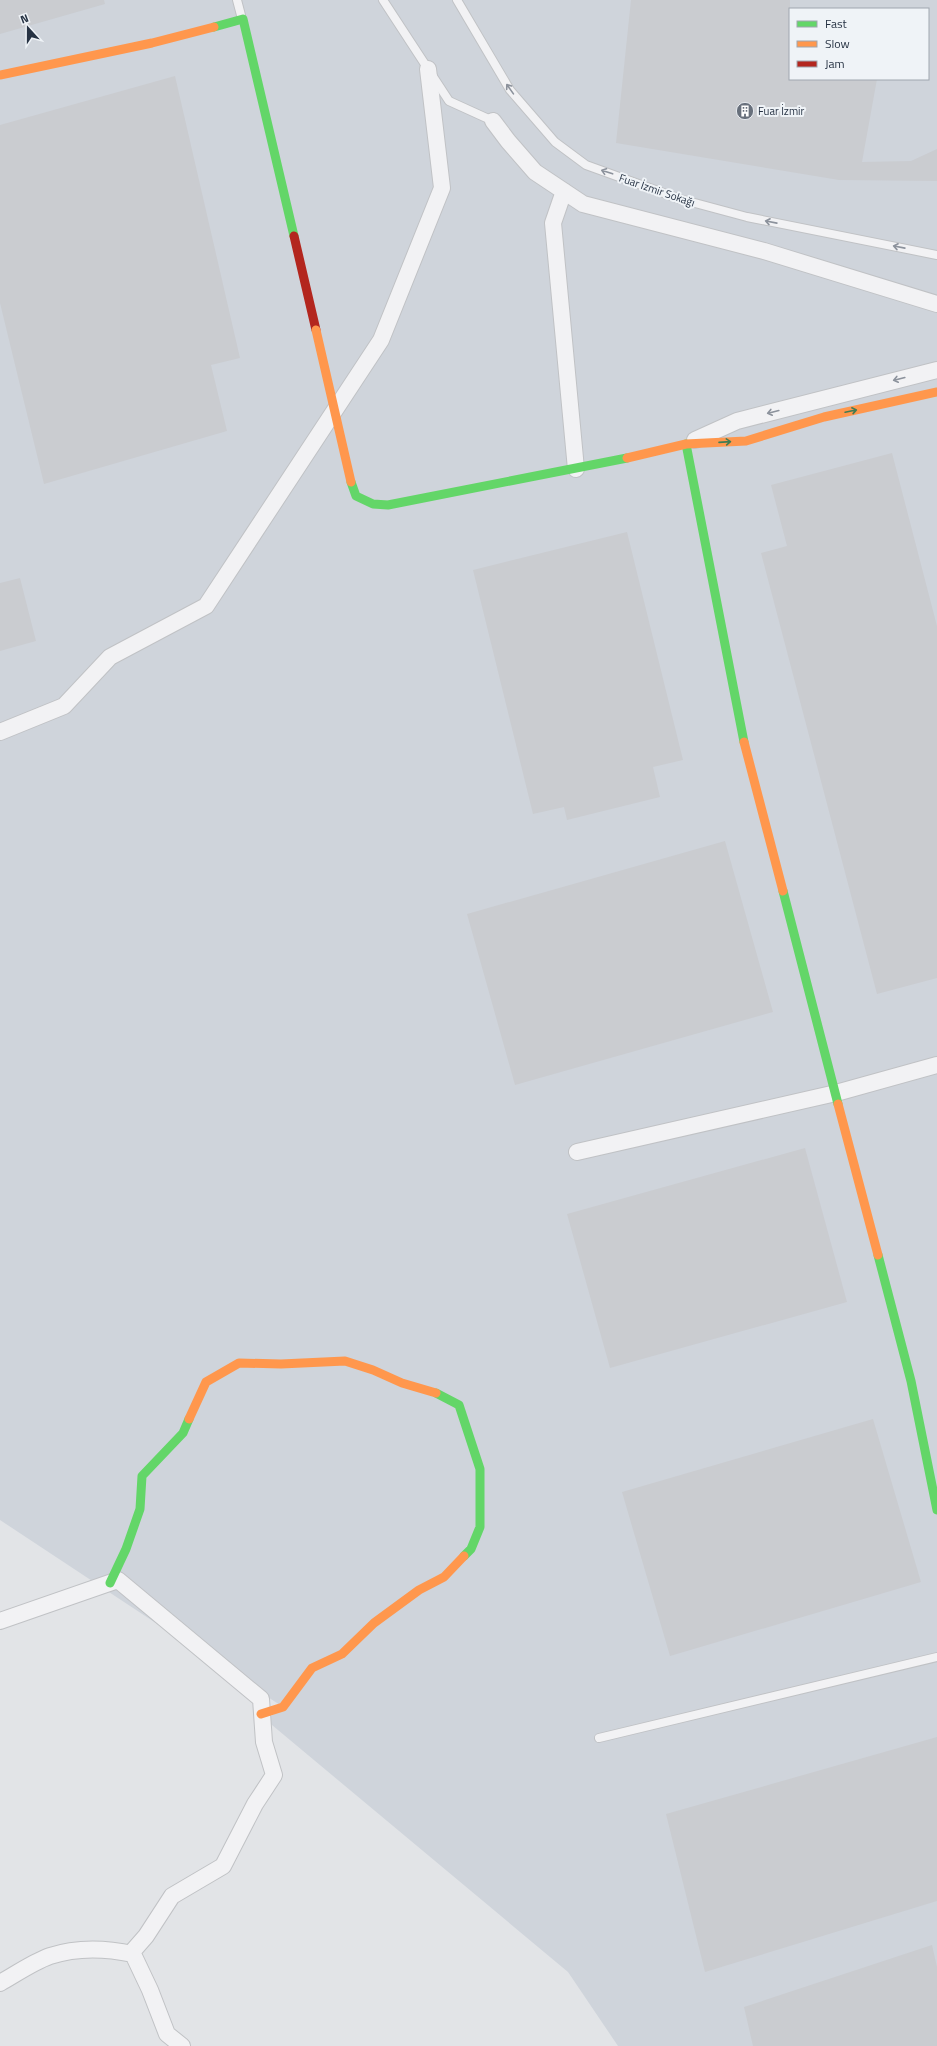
<svg xmlns="http://www.w3.org/2000/svg" width="937" height="2046" viewBox="0 0 937 2046" font-family="'Titillium Web',sans-serif">
  <style>
    .built { fill: #cfd4db; fill-rule: evenodd }
    .building { fill: #caccd0 }
    .lines { fill: none; stroke-linecap: round; stroke-linejoin: round }
    .lane-casing { stroke: #c0c2c5; stroke-width: 10 }
    .street-casing { stroke: #c0c2c5; stroke-width: 18 }
    .lane { stroke: #f2f2f4; stroke-width: 8 }
    .street { stroke: #f2f2f4; stroke-width: 16 }
    .fast { stroke: #63d668; stroke-width: 9 }
    .slow { stroke: #ff974d; stroke-width: 9 }
    .jam { stroke: #b3261e; stroke-width: 9 }
    .slow-bridge { stroke: #ff974d; stroke-width: 9 }
    .oneway { stroke: #8c929c }
    .oneway2 { stroke: #417c54 }
    .labels { text-anchor: middle; dominant-baseline: central; stroke-width: 4; stroke-linejoin: round; paint-order: stroke }
    .poi-label { font-size: 11px; fill: #263243; stroke: #eff3f7; text-anchor: start }
    .street-label { font-size: 11px; fill: #263243; stroke: #eff3f7 }
  </style>
  <rect width="100%" height="100%" fill="#e2e4e7"/>
  <!-- built -->
  <path class="built" d="M0 0H937V2046H618L568 1972 266 1720 283 1707 0 1520ZM790 9H928V79H790Z"/>
  <!-- building -->
  <path class="building" d="M0 0H104L105 4 0 34Z
    M631 0H790V79H877L862 162 911 161 937 149V181L839 180 616 143Z
    M175 76 240 358 211 365 227 431 44 484 0 303V125Z
    M892 453 937 626V978L877 994 761 553 787 546 771 485Z
    M627 532 683 760 653 767 660 797 567 820 564 807 533 814 473 570Z
    M20 578 36 641 0 651V583Z
    M725 841 773 1012 515 1085 467 914Z
    M805 1148 847 1302 610 1368 567 1214Z
    M873 1419 921 1582 670 1656 622 1492Z
    M937 1737V1901L705 1972 666 1814Z
    M932 1945 937 1967V2046H753L744 2007Z"/>
  <g class="lines">
    <defs>
      <path id="lane" d="M237 0 242 19
        M383 0 449 101 493 121
        M457 0 510 90 555 142 586 165 680 199 747 217 937 255
        M599 1738 937 1657"/>
      <path id="street" d="M493 121 508 141 535 172 583 204 764 251 937 304
        M564 191 553 223 576 469
        M695 440 737 421 937 370
        M0 732 64 706 110 657 206 606 381 340 442 188 428 69
        M577 1152 836 1093 937 1065
        M0 1621 118 1580 261 1699 264 1742 274 1775 255 1804 223 1866 172 1896 146 1936 132 1952 150 1990 167 2034 182 2046
        M0 1983C16 1974 33 1962 50 1956 77 1947 105 1948 133 1954"/>
    </defs>
    <!-- lane casing -->
    <use href="#lane" class="lane-casing"/>
    <!-- street casing -->
    <use href="#street" class="street-casing"/>
    <!-- lane -->
    <use href="#lane" class="lane"/>
    <!-- street -->
    <use href="#street" class="street"/>
    <!-- fast -->
    <path class="fast" d="M214 27 243 19 294 236
      M686 444 744 742
      M351 482 356 496 373 504 388 505 627 458
      M783 891 838 1104
      M878 1255 911 1381 937 1510
      M436 1393 459 1405 480 1469V1527L471 1549 464 1556
      M110 1583 126 1549 140 1509 142 1476 183 1433 189 1419"/>
    <!-- slow -->
    <path class="slow" d="M0 75 152 43 214 27
      M627 458 686 444 746 441 824 417 937 392
      M744 742 783 891
      M838 1104 878 1255
      M189 1419 206 1382 239 1363 281 1364 345 1361 373 1370 402 1383 436 1393
      M261 1714 283 1707 312 1668 342 1654 374 1623 419 1590 444 1577 464 1556"/>
    <!-- jam -->
    <path class="jam" d="M294 236 316 330"/>
    <!-- slow-bridge -->
    <path class="slow-bridge" d="M316 330 351 482"/>
  </g>
  <!-- one-way arrows -->
  <defs><path id="oneway-shaft" d="M-6 0H5M1.5-3L5.5 0L1.5 3" fill="none" stroke-width="1.6" stroke-linecap="round" stroke-linejoin="round"/></defs>
  <g class="oneway">
    <use href="#oneway-shaft" transform="translate(510 89) rotate(-125)"/>
    <use href="#oneway-shaft" transform="translate(607 172) rotate(-162)"/>
    <use href="#oneway-shaft" transform="translate(771 222) rotate(-169)"/>
    <use href="#oneway-shaft" transform="translate(899 247) rotate(-169)"/>
    <use href="#oneway-shaft" transform="translate(899 379) rotate(166)"/>
    <use href="#oneway-shaft" transform="translate(773 412) rotate(166)"/>
  </g>
  <g class="oneway2">
    <use href="#oneway-shaft" transform="translate(851 411) rotate(-12)"/>
    <use href="#oneway-shaft" transform="translate(725 442) rotate(-4)"/>
  </g>
  <!-- icons -->
  <defs>
    <symbol id="building-disc" viewBox="-11 -11 22 22"><circle r="9.5" fill="#68707c" stroke="#eff3f7"/><path d="M-4-6H4V6H1V3H-1V6H-4ZM-2.5-4.3h1.7v1.8h-1.7ZM.8-4.3h1.7v1.8H.8ZM-2.5-1h1.7V.8h-1.7ZM.8-1h1.7V.8H.8Z" fill="#fff"/></symbol>
  </defs>
  <g fill-rule="evenodd">
    <use href="#building-disc" x="735" y="101" width="20" height="20"/>
  </g>
  <g class="labels">
    <!-- poi labels -->
    <g class="poi-label">
      <text x="758" y="111">Fuar İzmir</text>
    </g>
    <!-- street labels -->
    <g class="street-label">
      <text transform="translate(657 190) rotate(19)">Fuar İzmir Sokağı</text>
    </g>
  </g>
  <!-- legend -->
  <rect x="789" y="8" width="140" height="72" fill="#eff3f7" stroke="#9fa6af"/>
  <rect x="797" y="21" width="20" height="6" fill="#63d668" stroke="#9fa6af"/>
  <text x="825" y="28" font-size="12" fill="#263243">Fast</text>
  <rect x="797" y="41" width="20" height="6" fill="#ff974d" stroke="#9fa6af"/>
  <text x="825" y="48" font-size="12" fill="#263243">Slow</text>
  <rect x="797" y="61" width="20" height="6" fill="#b3261e" stroke="#9fa6af"/>
  <text x="825" y="68" font-size="12" fill="#263243">Jam</text>
  <!-- north arrow -->
  <g transform="translate(28 28) rotate(339)" stroke="#eff3f7" stroke-width="3" paint-order="stroke">
  <path d="M0-3L7 15L0 10L-7 15Z" fill="#263243"/>
  <text y="-6" font-size="11" font-weight="bold" text-anchor="middle" fill="#263243">N</text>
  </g>
</svg>
